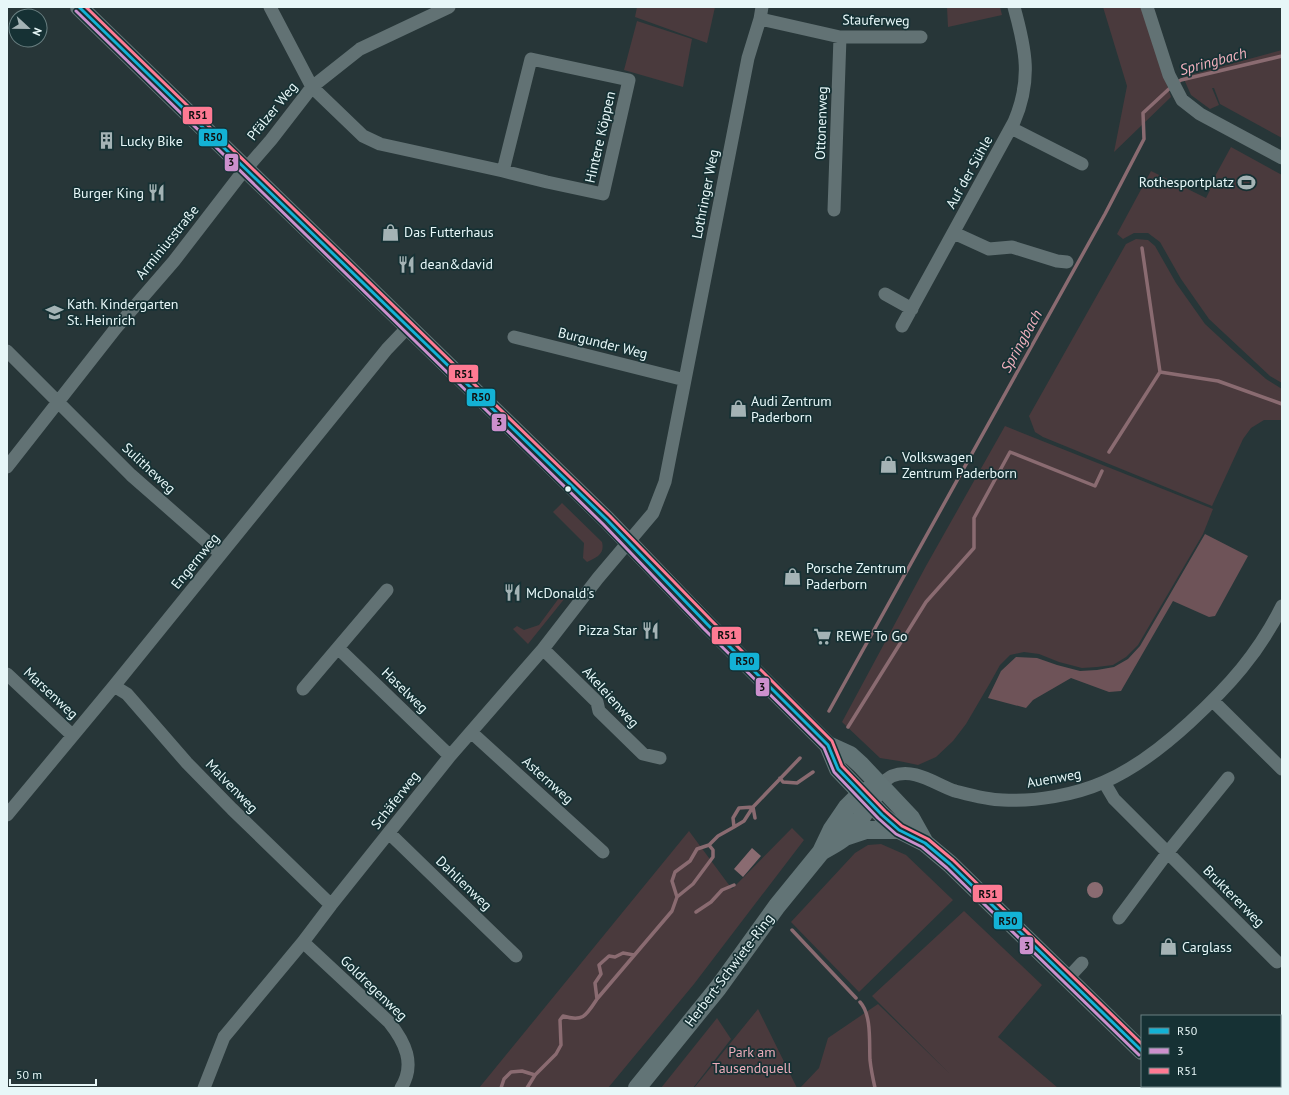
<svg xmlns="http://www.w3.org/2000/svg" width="1289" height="1095" viewBox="0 0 1289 1095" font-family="'PT Sans',sans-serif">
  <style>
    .green { fill: #4a3a3d }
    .forest { fill: #6e5358 }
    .water { fill: #8a6b71 }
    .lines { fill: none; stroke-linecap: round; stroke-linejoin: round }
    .stream { stroke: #8a6b71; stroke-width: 3.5 }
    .street { stroke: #627274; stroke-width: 13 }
    .secondary { stroke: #627476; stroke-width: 18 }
    .bus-1-casing { stroke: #163134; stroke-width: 6 }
    .bus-2-casing { stroke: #163134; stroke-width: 6 }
    .bus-3-casing { stroke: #163134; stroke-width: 6 }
    .bus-1 { stroke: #13b2d5; stroke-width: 3 }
    .bus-2 { stroke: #cc90cd; stroke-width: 3 }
    .bus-3 { stroke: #fe7a93; stroke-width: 3 }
    .bus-dot { fill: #e7f7f8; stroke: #163134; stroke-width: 1.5 }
    .labels { text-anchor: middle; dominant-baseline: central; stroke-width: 3.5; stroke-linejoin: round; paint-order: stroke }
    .street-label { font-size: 14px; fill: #e7f7f8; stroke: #163134 }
    .poi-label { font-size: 14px; fill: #e7f7f8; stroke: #163134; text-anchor: start }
    .park-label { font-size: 14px; fill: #ecacb9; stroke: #163134 }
    .water-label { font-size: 15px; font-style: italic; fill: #f2b1be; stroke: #163134 }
    .line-badge { stroke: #163134; stroke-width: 1.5 }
    .pale-badge-label { font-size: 11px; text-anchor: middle; font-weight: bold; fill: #111 }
  </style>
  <rect width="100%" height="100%" fill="#273638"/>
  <!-- green -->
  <path class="green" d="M637 7H715L707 43 635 17Z
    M947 7H1000L1002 15 948 27Z
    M1103 7H1141L1171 97 1114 152 1127 86Z
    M637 21 692 39 683 87 624 70Z
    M1282 50V138L1220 104 1214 88H1212L1219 105 1210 109 1191 95 1183 77Z
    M1231 147 1282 175V383L1270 376 1209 319 1181 279 1160 242 1148 233H1134L1123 239 1117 234 1151 171 1206 198 1210 190 1208 189Z
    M1136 239 1148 240 1155 246 1176 283 1205 324 1232 349 1266 379 1282 389V420H1264L1251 428 1243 439 1212 506 1043 437 1035 432 1029 416 1126 244Z
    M1005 426 1213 509 1203 534 1138 645 1126 657 1113 665 1097 667 1082 668 1059 662 1039 654 1024 652 1010 655 1000 665 990 683 966 724 953 741 936 757 918 765 899 761 880 758 842 722 926 566Z
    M562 503 602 542C605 554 597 557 587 562L583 558 584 543 553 512Z
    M563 597 565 598 528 644 513 629 517 626 524 630 539 625 559 598Z
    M792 828 804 840 694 984 608 1088H479L689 831 732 889Z
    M881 844 906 855 953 900 859 992 791 922 855 853 868 845Z
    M964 911 1042 985 998 1037 1058 1088H800L819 1068 828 1038 878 1004 949 1073 872 996Z
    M758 1009 797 1088H694Z
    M717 1018 731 1039 693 1088H661Z"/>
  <!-- forest -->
  <path class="forest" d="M1205 534 1248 556 1215 616 1209 617 1173 601 1121 691 1109 692 1071 678 1033 700 1026 708 988 698 1001 671 1016 657 1037 658 1057 665 1080 671 1097 670 1114 667 1128 659 1140 646Z"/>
  <!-- water -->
  <path class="water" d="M752 848 761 856 743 877 734 869Z
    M1087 890a8 8 0 1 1 16 0a8 8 0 1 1-16 0Z"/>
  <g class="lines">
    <!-- stream -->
    <path class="stream" d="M1176 83 1181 80 1282 56
      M1160 372 1218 381 1282 404
      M1109 452 1160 372 1142 248
      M829 711 1105 214 1144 139 1143 113 1171 87
      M848 727 926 602 974 548V518L1010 452 1095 486 1102 471
      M780 778 783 782 797 783 813 772
      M753 807 755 818
      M734 827 744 821 753 807
      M677 897 693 884 713 857V850L709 845
      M696 912 711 902 722 890 734 885
      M792 930 856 998
      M597 999 595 983 601 974 599 965 609 956 615 957 623 953 634 955
      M860 1002C872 1015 869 1043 870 1060 871 1069 873 1079 875 1088
      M501 1088 504 1079 511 1072 522 1071 535 1075
      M527 1088 535 1075 556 1054 561 1045 560 1020 563 1016C583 1022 586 1016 597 999L672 911 677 897 672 881 675 872 690 861 697 849 709 845 718 836 734 827 733 818 739 808 753 807 800 758"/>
    <!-- street -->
    <path class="street" d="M449 7 360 49 312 87 363 136 380 144 503 171 547 182 603 194 629 80 531 59 503 171
      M1147 7 1169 75 1182 100 1200 114 1282 158
      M760 19 840 37H921
      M1011 128 1082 164
      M834 210 840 37
      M954 233 989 249 1012 247 1057 261 1067 262
      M885 294 912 309
      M902 326 1014 122C1032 80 1026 50 1014 7
      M514 337 685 380
      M7 351 131 475 221 554
      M7 467 116 328 174 261 238 178 271 140 312 87 270 7
      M338 648 450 756
      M543 649 597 702 599 711 643 754 660 758
      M7 674 72 735
      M114 686 127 694 187 763 232 809 331 905
      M303 689 387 590
      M1213 701 1282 769
      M471 732 603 852
      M1104 782 1114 799 1277 962
      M880 785C884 782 888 778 892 776 914 767 935 784 955 791 970 795 987 800 1003 800 1034 802 1075 795 1104 782 1136 768 1164 746 1190 722 1229 686 1258 654 1282 606
      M7 815 114 686 387 349 408 327
      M389 833 516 956
      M1119 918 1168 852 1228 778
      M303 942 389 1022C405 1042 416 1064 401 1088
      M1068 978 1082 963
      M204 1088 224 1037 303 942 331 905 450 756 543 649 598 578 653 513 665 482 748 58 760 19 762 7"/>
    <!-- secondary -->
    <path class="secondary" d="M79 7 607 520 707 624 828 745 850 755 861 765 911 818 925 843
      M828 745 838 769 882 815 899 830 925 843 950 864 1142 1051
      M845 837 866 830H899
      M821 852C829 847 838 843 845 837 859 824 868 809 876 793
      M1179 1086 1181 1088
      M637 1088 718 988 777 906 821 852 832 829 847 807 860 794 870 789"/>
    <defs>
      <path id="bus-1" d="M79 7 607 520 707 624 828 745 838 769 882 815 899 830 925 843 950 864 1142 1051"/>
      <path id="bus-2" d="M76 11 603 524 703 628 824 748 834 772 878 818 896 834 922 847 947 868 1139 1055"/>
      <path id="bus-3" d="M86 7 610 516 711 620 832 741 842 766 885 811 902 826 928 839 953 860 1142 1044"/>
    </defs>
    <!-- bus-1 casing -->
    <use href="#bus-1" class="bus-1-casing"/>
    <!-- bus-2 casing -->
    <use href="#bus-2" class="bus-2-casing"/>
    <!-- bus-3 casing -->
    <use href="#bus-3" class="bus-3-casing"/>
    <!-- bus-1 -->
    <use href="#bus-1" class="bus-1"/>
    <!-- bus-2 -->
    <use href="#bus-2" class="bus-2"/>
    <!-- bus-3 -->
    <use href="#bus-3" class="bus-3"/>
  </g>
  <!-- icons -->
  <defs>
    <symbol id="building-bare" viewBox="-9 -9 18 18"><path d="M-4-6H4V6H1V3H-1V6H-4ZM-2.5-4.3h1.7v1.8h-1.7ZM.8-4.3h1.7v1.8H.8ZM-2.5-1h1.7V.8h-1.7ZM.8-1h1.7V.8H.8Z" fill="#a4b3b5" stroke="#163134" stroke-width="2.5" paint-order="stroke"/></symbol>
    <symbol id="stadium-bare" viewBox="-9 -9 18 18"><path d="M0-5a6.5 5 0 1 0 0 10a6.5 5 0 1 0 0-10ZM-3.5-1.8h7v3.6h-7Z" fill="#a4b3b5" stroke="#163134" stroke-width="2.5" paint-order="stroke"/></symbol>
    <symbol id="restaurant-bare" viewBox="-9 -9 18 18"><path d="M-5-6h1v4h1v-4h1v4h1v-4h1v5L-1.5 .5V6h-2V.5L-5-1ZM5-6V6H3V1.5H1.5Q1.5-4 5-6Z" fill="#a4b3b5" stroke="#163134" stroke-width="2.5" paint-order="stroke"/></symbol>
    <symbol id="shop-bare" viewBox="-9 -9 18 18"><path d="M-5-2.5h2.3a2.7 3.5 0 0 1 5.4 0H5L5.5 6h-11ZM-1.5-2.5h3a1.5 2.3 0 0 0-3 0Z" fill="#a4b3b5" stroke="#163134" stroke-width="2.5" paint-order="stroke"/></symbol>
    <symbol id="school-bare" viewBox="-9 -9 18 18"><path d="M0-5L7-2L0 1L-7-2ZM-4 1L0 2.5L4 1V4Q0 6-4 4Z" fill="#a4b3b5" stroke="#163134" stroke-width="2.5" paint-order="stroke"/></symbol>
    <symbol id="supermarket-bare" viewBox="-9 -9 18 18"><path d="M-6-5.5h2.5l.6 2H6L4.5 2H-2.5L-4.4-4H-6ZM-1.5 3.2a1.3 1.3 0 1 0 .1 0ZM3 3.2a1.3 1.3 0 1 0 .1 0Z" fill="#a4b3b5" stroke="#163134" stroke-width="2.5" paint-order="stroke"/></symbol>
  </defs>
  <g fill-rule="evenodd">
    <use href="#building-bare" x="94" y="128" width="25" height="25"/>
    <use href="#stadium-bare" x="1234" y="170" width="25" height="25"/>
    <use href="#restaurant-bare" x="144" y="180" width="25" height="25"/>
    <use href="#shop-bare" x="378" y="220" width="25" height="25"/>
    <use href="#restaurant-bare" x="394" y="252" width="25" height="25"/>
    <use href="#school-bare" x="42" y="300" width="25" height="25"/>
    <use href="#shop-bare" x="726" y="396" width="25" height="25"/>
    <use href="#shop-bare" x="876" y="452" width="25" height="25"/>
    <use href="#shop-bare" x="780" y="564" width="25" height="25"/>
    <use href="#restaurant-bare" x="500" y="580" width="25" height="25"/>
    <use href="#restaurant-bare" x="638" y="618" width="25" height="25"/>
    <use href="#supermarket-bare" x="810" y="624" width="25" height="25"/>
    <use href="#shop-bare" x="1156" y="934" width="25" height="25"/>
  </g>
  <!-- markers -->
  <circle class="bus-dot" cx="568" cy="489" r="3.5"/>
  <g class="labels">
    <!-- street labels -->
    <g class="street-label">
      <text transform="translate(876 20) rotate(1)">Stauferweg</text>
      <text transform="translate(272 111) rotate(-51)">Pfälzer Weg</text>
      <text transform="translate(821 123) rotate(-88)">Ottonenweg</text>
      <text transform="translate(600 137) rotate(-77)">Hintere Köppen</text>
      <text transform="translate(969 172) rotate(-61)">Auf der Sühle</text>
      <text transform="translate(705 194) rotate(-79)">Lothringer Weg</text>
      <text transform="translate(167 242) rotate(-51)">Arminiusstraße</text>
      <text transform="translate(603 343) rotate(14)">Burgunder Weg</text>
      <text transform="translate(149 468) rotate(43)">Sulitheweg</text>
      <text transform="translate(195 561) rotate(-51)">Engernweg</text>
      <text transform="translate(405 690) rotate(44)">Haselweg</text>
      <text transform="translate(51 693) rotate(43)">Marsenweg</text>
      <text transform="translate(611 697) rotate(48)">Akeleienweg</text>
      <text transform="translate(1054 778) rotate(-10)">Auenweg</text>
      <text transform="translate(548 780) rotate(42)">Asternweg</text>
      <text transform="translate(232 786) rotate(46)">Malvenweg</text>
      <text transform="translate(395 800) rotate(-52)">Schäferweg</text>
      <text transform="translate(464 883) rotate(44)">Dahlienweg</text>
      <text transform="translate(1234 896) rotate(45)">Bruktererweg</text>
      <text transform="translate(729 970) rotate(-53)">Herbert-Schwiete-Ring</text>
      <text transform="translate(374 988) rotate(44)">Goldregenweg</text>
    </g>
    <!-- poi labels -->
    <g class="poi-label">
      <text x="120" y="141">Lucky Bike</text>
      <text x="1234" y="182" text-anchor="end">Rothesportplatz</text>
      <text x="144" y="193" text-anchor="end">Burger King</text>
      <text x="404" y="232">Das Futterhaus</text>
      <text x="420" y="264">dean&amp;david</text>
      <text x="67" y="304">Kath. Kindergarten<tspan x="67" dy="16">St. Heinrich</tspan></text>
      <text x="751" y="401">Audi Zentrum<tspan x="751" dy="16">Paderborn</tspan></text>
      <text x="902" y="457">Volkswagen<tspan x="902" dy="16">Zentrum Paderborn</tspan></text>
      <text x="806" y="568">Porsche Zentrum<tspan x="806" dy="16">Paderborn</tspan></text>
      <text x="526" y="593">McDonald's</text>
      <text x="637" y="630" text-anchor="end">Pizza Star</text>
      <text x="836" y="636">REWE To Go</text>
      <text x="1182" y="947">Carglass</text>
    </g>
    <!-- park labels -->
    <g class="park-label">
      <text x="752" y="1052">Park am<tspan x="752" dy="16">Tausendquell</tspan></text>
    </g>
    <!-- water labels -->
    <g class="water-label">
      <text transform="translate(1213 61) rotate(-15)">Springbach</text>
      <text transform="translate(1021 341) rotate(-61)">Springbach</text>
    </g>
  </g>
  <g class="line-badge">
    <rect x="182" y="106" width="31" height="19" rx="4" fill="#fe7a93"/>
    <rect x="198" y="128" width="30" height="19" rx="4" fill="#13b2d5"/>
    <rect x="224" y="153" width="15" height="19" rx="4" fill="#cc90cd"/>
    <rect x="448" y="364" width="31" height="19" rx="4" fill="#fe7a93"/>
    <rect x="466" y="388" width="30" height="19" rx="4" fill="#13b2d5"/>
    <rect x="491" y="413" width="16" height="19" rx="4" fill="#cc90cd"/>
    <rect x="711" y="626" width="31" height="19" rx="4" fill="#fe7a93"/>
    <rect x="729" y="652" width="31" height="19" rx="4" fill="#13b2d5"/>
    <rect x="755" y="677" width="15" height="20" rx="4" fill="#cc90cd"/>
    <rect x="972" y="884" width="31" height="19" rx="4" fill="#fe7a93"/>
    <rect x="993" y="911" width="30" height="19" rx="4" fill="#13b2d5"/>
    <rect x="1019" y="936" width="15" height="19" rx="4" fill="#cc90cd"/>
  </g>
  <g class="pale-badge-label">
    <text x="198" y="119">R51</text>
    <text x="213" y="141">R50</text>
    <text x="231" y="166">3</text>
    <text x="464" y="378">R51</text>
    <text x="481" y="401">R50</text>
    <text x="499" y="426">3</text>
    <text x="727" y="639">R51</text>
    <text x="745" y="665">R50</text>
    <text x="762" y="691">3</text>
    <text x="988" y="898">R51</text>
    <text x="1008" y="925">R50</text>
    <text x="1027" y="950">3</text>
  </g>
  <!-- border -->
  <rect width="1289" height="1095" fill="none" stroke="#e7f7f8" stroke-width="16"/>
  <!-- legend -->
  <rect x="1141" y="1015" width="140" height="72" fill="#163134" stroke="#6a8082"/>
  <rect x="1149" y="1028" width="20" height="6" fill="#13b2d5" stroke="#6a8082"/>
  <text x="1177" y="1035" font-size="12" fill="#e7f7f8">R50</text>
  <rect x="1149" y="1048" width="20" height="6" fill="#cc90cd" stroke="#6a8082"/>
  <text x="1177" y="1055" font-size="12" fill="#e7f7f8">3</text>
  <rect x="1149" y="1068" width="20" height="6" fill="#fe7a93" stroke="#6a8082"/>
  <text x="1177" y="1075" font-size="12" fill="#e7f7f8">R51</text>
  <!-- north arrow -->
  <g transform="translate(28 28) rotate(112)"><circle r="19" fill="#163134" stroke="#6a8082"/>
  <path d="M0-3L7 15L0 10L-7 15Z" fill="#a4b3b5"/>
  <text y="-6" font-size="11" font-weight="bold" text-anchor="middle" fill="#e7f7f8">N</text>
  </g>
  <!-- scale -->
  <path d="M10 1079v6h86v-6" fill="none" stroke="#e7f7f8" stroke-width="2"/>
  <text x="16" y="1079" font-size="12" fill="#e7f7f8" stroke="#163134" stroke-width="3" paint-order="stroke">50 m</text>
</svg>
